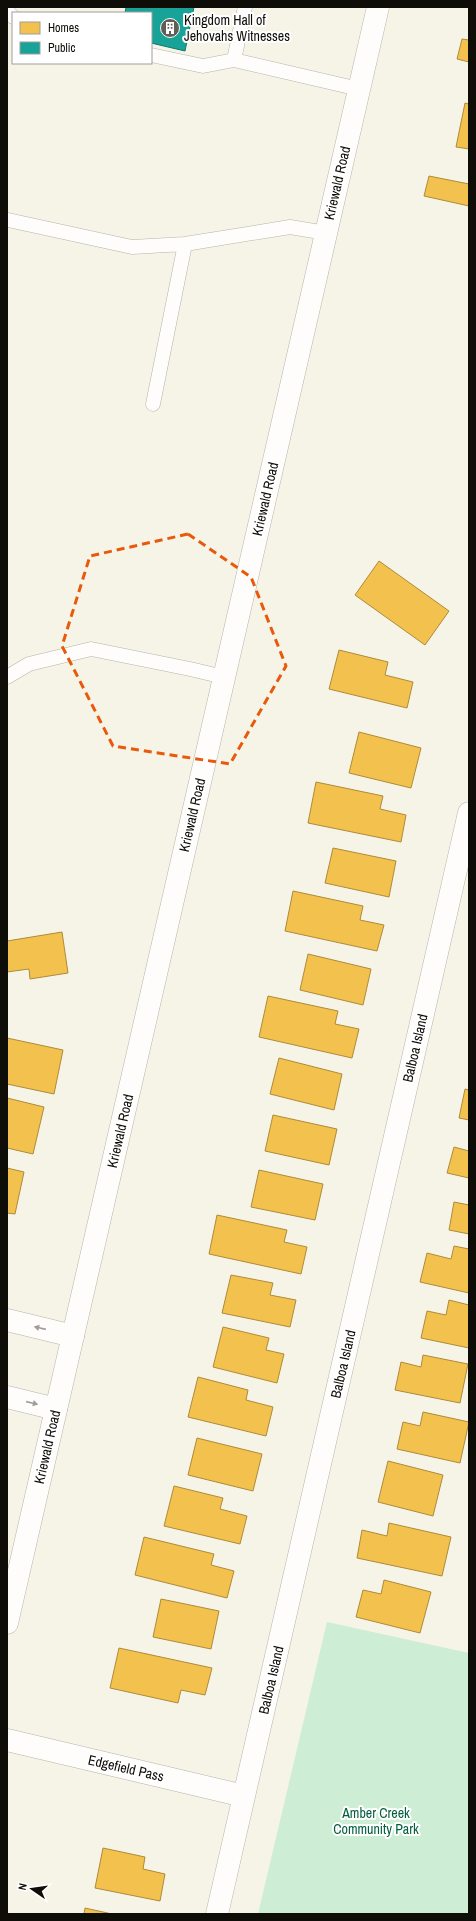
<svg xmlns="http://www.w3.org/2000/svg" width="476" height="1921" viewBox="0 0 476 1921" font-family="'Archivo Narrow',sans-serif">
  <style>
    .green { fill: #cdedd4 }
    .homes { fill: #f2c14e; stroke: #ae8b39 }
    .public { fill: #17a398; stroke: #15766c }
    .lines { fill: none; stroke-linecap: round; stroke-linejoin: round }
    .service-casing { stroke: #b5b4aa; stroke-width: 15 }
    .minor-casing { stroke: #b5b4aa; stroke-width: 23 }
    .tertiary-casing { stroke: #b5b4aa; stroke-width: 23 }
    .service { stroke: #fefdfb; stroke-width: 14 }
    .minor { stroke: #fefdfb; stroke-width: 22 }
    .tertiary { stroke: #fefdfb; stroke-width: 22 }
    .oneway { fill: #9e9d99 }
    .marked { fill: none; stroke: #e8590c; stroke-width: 3; stroke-dasharray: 8 5; stroke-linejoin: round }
    .labels { text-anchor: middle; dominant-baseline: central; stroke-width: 4; stroke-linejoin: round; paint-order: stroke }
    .poi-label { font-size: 14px; fill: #0f0d07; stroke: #fff; text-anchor: start }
    .street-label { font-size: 14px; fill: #0f0d07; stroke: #fff }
    .park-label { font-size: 14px; fill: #035f3b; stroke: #fff }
  </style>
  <rect width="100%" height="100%" fill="#f6f4e7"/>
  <!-- green -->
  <path class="green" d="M327 1622 469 1653V1914H258Z"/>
  <!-- homes -->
  <path class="homes" d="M462 39 469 40V62L457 59Z
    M465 103 469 104V149L456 147Z
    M429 176 469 184V206L424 196Z
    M379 561 449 611 425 645 355 595Z
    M339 650 388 662 385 675 413 682 407 708 329 689Z
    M359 732 421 748 411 788 349 773Z
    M316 782 383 796 380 809 406 815 401 842 308 823Z
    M333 848 396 861 389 897 325 883Z
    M293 891 363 906 360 920 384 925 377 951 285 931Z
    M62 932 68 973 30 979 29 969 7 972V941Z
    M308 954 371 969 363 1005 300 990Z
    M268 996 338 1011 335 1024 359 1029 352 1058 259 1037Z
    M7 1038 63 1050 54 1094 7 1084Z
    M279 1058 342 1074 334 1110 270 1094Z
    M465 1089 469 1090V1120L459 1118Z
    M7 1098 44 1107 33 1154 7 1148Z
    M273 1115 337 1129 329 1165 265 1151Z
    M454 1147 469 1151V1178L447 1173Z
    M7 1168 24 1172 15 1214 7 1213Z
    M259 1170 323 1184 315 1220 251 1207Z
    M454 1202 469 1205V1234L449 1230Z
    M217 1215 287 1230 284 1242 307 1247 301 1274 209 1254Z
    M454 1246 469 1249V1293L420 1282 427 1253 451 1259Z
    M231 1275 273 1283 270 1295 296 1300 290 1327 222 1313Z
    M449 1300 469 1305V1348L421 1338 427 1311 446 1315Z
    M223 1327 269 1338 266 1350 284 1354 277 1383 213 1367Z
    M423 1355 468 1364 460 1403 395 1390 401 1362 421 1367Z
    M198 1377 248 1390 246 1400 273 1407 266 1436 188 1417Z
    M423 1412 469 1422 460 1463 397 1449 403 1422 420 1426Z
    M197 1438 262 1454 253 1491 188 1475Z
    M388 1461 443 1475 433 1516 378 1502Z
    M174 1486 223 1498 220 1509 247 1516 240 1544 164 1526Z
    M389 1523 451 1537 442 1576 357 1558 362 1530 387 1536Z
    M144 1537 214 1554 211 1565 234 1571 227 1598 135 1575Z
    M384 1580 431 1592 420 1633 356 1617 363 1590 381 1594Z
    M161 1599 219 1611 211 1649 153 1637Z
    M119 1648 212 1668 205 1695 181 1690 178 1703 110 1688Z
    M103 1848 145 1857 143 1869 165 1874 160 1901 95 1888Z
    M85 1908 112 1914H84Z"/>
  <!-- public -->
  <path class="public" d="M126 7H194L185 51 151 43V13H125Z"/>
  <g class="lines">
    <defs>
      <path id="service" d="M7 11 13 17
        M151 55 203 66 234 60 359 89
        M234 60 245 7
        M8 220 132 247 185 244 290 227 326 233
        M153 404 185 244
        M7 677 29 664 91 649 190 669 224 677"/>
      <path id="minor" d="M7 1320 73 1336
        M7 1397 56 1409
        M7 1740 244 1796
        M217 1914 469 813"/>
      <path id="tertiary" d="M7 1623 378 7"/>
    </defs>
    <!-- service casing -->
    <use href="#service" class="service-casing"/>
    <!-- minor casing -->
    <use href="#minor" class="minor-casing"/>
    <!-- tertiary casing -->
    <use href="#tertiary" class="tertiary-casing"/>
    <!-- service -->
    <use href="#service" class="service"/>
    <!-- minor -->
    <use href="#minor" class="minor"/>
    <!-- tertiary -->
    <use href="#tertiary" class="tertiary"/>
  </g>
  <!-- one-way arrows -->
  <defs><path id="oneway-solid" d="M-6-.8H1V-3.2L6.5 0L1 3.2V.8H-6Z"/></defs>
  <g class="oneway">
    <use href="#oneway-solid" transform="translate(40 1328) rotate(-167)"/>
    <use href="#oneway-solid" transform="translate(32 1403) rotate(13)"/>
  </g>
  <!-- marked area -->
  <path class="marked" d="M188 534 251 577 286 666 230 764 113 746 62 646 90 556Z"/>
  <!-- icons -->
  <defs>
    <symbol id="building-disc" viewBox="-11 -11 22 22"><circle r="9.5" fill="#605e55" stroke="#fff"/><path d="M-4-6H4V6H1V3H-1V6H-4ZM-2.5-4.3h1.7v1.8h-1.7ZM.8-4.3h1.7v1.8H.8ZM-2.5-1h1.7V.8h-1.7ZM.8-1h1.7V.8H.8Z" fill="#fff"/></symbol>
  </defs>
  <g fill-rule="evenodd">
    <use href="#building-disc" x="159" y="17" width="22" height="22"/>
  </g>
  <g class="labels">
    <!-- poi labels -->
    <g class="poi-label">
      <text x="184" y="20">Kingdom Hall of<tspan x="184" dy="16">Jehovahs Witnesses</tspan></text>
    </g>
    <!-- street labels -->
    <g class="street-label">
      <text transform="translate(337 183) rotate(-77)">Kriewald Road</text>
      <text transform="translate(265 499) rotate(-77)">Kriewald Road</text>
      <text transform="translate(192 815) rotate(-77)">Kriewald Road</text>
      <text transform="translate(415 1048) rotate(-77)">Balboa Island</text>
      <text transform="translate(120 1131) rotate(-77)">Kriewald Road</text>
      <text transform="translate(343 1364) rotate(-77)">Balboa Island</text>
      <text transform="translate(47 1447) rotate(-77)">Kriewald Road</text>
      <text transform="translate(271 1680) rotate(-77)">Balboa Island</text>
      <text transform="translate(126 1768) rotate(13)">Edgefield Pass</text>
    </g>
    <!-- park labels -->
    <g class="park-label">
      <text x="376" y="1813">Amber Creek<tspan x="376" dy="16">Community Park</tspan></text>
    </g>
  </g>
  <!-- border -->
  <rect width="476" height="1921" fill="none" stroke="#0f0d07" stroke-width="16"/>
  <!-- legend -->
  <rect x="12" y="12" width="140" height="52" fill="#ffffff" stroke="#9f9e9c"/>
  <rect x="20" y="22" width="20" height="12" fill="#f2c14e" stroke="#9f9e9c"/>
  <text x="48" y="32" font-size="12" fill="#0f0d07">Homes</text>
  <rect x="20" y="42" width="20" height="12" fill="#17a398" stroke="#9f9e9c"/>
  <text x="48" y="52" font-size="12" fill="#0f0d07">Public</text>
  <!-- north arrow -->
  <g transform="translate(32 1889) rotate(283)" stroke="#ffffff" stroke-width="3" paint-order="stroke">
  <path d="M0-3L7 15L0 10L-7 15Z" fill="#0f0d07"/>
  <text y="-6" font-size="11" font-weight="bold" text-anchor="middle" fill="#0f0d07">N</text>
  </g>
</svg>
